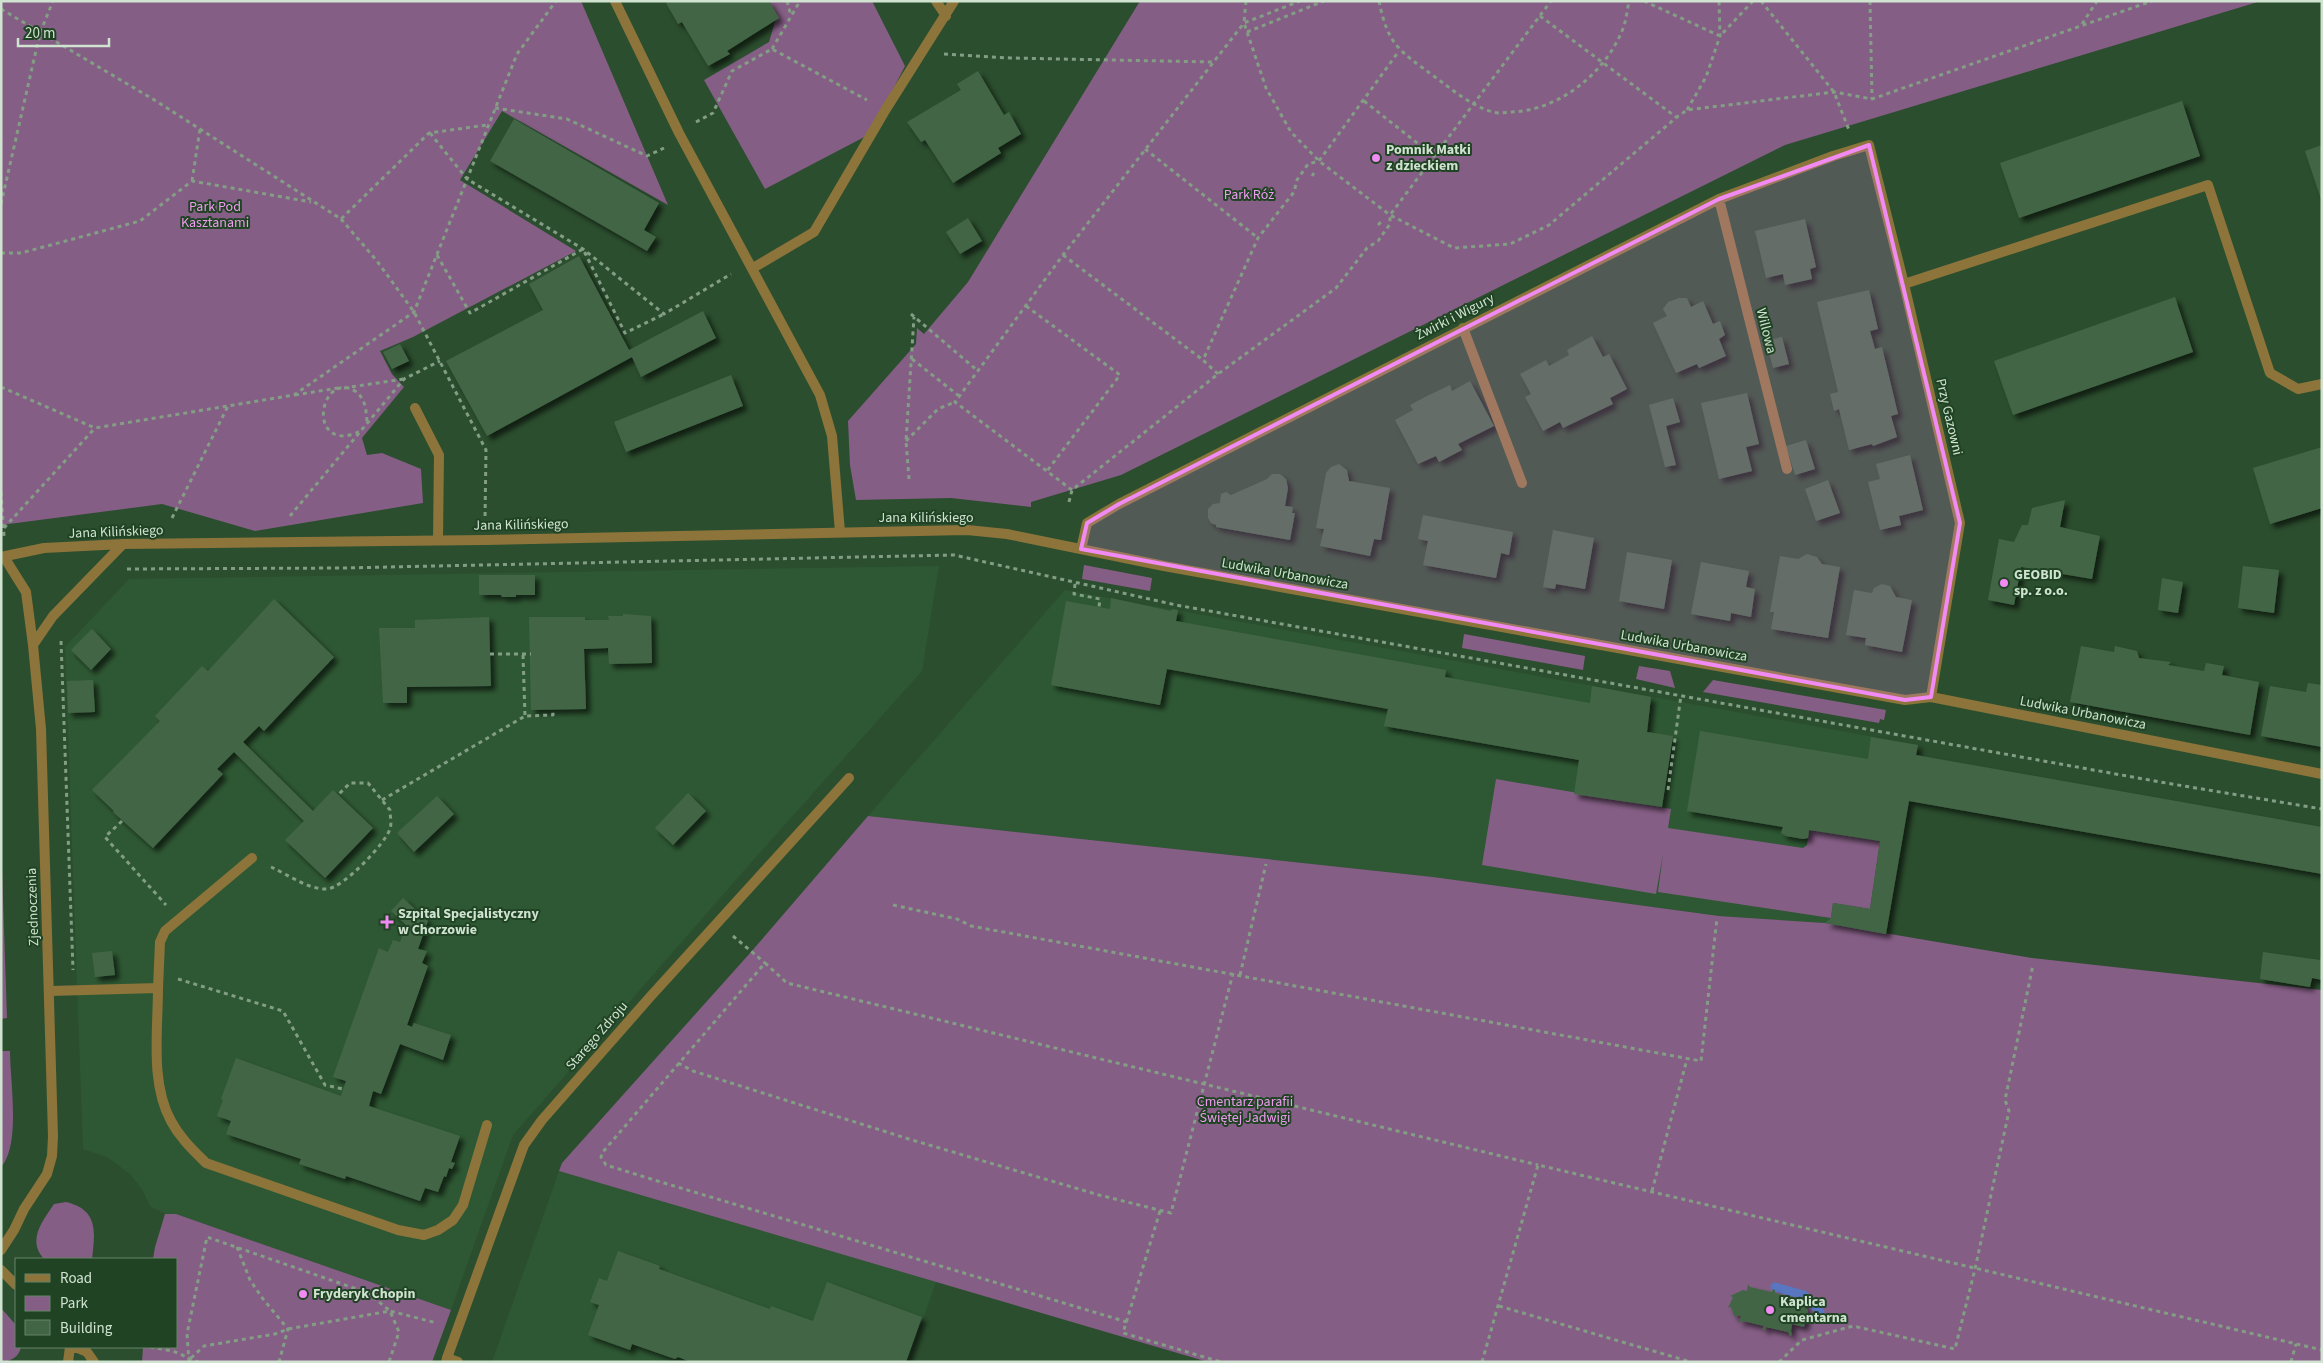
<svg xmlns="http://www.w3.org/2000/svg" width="2323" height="1363" viewBox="0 0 2323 1363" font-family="'Source Sans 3',sans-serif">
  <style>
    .built { fill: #2e5833 }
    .green { fill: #855e85 }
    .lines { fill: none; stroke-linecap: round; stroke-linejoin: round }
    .stream { stroke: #5976c1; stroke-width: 9 }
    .building { fill: #426645; filter: url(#shadow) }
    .path { stroke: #839e85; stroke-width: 3; stroke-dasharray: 4 4; stroke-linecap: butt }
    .lane { stroke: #8c743b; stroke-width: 10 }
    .street { stroke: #8c743b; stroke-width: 10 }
    .marked { fill: #f28af3; fill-opacity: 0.2; stroke: #f28af3; stroke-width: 4; stroke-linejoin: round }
    .poi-dot { fill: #f28af3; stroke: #204324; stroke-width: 2 }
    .labels { text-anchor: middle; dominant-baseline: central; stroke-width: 4; stroke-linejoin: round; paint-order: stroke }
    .poi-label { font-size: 14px; font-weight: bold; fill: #cfe3d0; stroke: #204324; text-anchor: start }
    .park-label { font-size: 14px; fill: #f09af0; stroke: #204324 }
    .street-label { font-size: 14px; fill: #cfe3d0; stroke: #204324 }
  </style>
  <defs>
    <filter id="shadow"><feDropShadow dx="4.5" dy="4.5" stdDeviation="2.5" flood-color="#0009"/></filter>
  </defs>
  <rect width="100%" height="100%" fill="#2b4e2e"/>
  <!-- built -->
  <path class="built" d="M939 566 922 671 755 858 513 1135 451 1310 176 1214H165L150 1206 142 1189 130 1174 107 1157 83 1149 65 647 129 579Z
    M1065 590 1918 745 1886 934 1825 923 1719 916 1433 877 868 816Z
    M559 1171 936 1282 908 1362H492Z"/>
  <!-- green -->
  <path class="green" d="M1 1H581L668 205 502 111 460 180 576 251 413 337 380 351 392 374 404 387 362 438 367 455 382 453 421 469 423 503 255 531 162 504 1 525Z
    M769 1H872L905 66 870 134 765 189 704 80 769 42 777 15Z
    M1140 1H2261L1785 145 1121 475 1031 502V507L951 498 856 500 850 465 848 421 916 344 917 328 924 334 968 282Z
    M1084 565 1152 578 1150 591 1082 579Z
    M1464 634 1585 656 1583 670 1462 648Z
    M1639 666 1670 671 1675 688 1636 679Z
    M1713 680 1886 710 1884 720 1880 719 1879 723 1703 692Z
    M1496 779 1671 809 1668 828 1803 848 1807 845 1809 830 1880 841 1870 909 1833 903 1831 918 1658 892 1663 854 1656 894 1482 865Z
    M868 816 1433 877 1719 916 1825 923 2032 958 2322 990V1362H1208L559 1171 562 1163 751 952Z
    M1 840 7 1018 1 1019Z
    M1 1051H10C10 1081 21 1145 1 1167Z
    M66 1202C99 1210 95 1232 92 1259H44C27 1240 42 1222 54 1204Z
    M165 1214H176L451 1310 432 1362H142L143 1347H176V1259H153L155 1247Z
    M1 1308 16 1325V1347H21C19 1357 11 1361 1 1362Z"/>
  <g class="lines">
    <!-- stream -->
    <path class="stream" d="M1775 1287 1804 1295 1820 1312"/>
  </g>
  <!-- building -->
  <path class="building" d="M669 1H769L779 18 727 51 730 54 708 66 682 22 678 24 666 3Z
    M978 71 1004 115 1009 112 1021 134 998 148 1001 153 953 183 925 140 921 142 907 122 961 90 957 84Z
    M2182 101 2200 156 2019 218 2000 163Z
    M514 119 659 203 644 230 656 237 647 251 490 161Z
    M2322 145V199H2321L2305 151Z
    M968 218 982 241 960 254 946 232Z
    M1805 219 1816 267 1810 269 1812 279 1785 285 1783 274 1766 278 1755 231Z
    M579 256 629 350 703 311 716 338 641 377 632 357 487 436 446 361 543 310 529 284Z
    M1869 290 1878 329 1870 331 1875 349 1882 347 1898 414 1891 416 1897 437 1873 446 1872 444 1849 450 1839 409 1834 411 1830 394 1838 392 1817 302Z
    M2175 297 2193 352 2013 415 1994 361Z
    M1679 298H1687L1691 307 1703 301 1713 324 1720 321 1725 335 1719 339 1726 356 1699 368 1697 364 1676 373 1653 323 1667 316 1663 309 1668 302Z
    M1592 336 1603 357 1609 354 1627 389 1610 398 1613 404 1563 428 1560 422 1543 431 1525 397 1531 394 1520 374 1546 360 1549 366 1569 355 1567 350Z
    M1782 337 1789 364 1773 368 1766 341Z
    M400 344 409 361 392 369 383 352Z
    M731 375 743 406 626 452 614 422Z
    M1470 381 1494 426 1458 444 1462 450 1439 462 1436 456 1418 464 1395 420 1413 410 1410 405 1427 396 1450 385 1452 391Z
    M1747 393 1759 444 1746 447 1752 471 1719 479 1701 403Z
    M1673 398 1680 422 1666 426 1676 465 1665 467 1649 405Z
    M1806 440 1815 469 1795 475 1786 446Z
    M2322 447V508L2270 524 2253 468Z
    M1910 455 1923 510 1899 516 1901 525 1880 530 1868 482 1880 479 1876 464Z
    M1339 464 1347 470 1349 481 1390 488 1381 540 1374 539 1370 556 1320 546 1324 529 1316 528 1326 473 1331 467Z
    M1272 474H1280L1286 479 1288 488 1285 506 1293 507 1292 513H1295L1290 540 1216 527V525L1211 523 1208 518V509L1213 504 1220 503 1221 494 1226 492 1231 495 1267 479Z
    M1828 480 1840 513 1816 521 1805 489Z
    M2065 500 2060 527 2100 536 2092 579 2021 567 2014 605 1988 600 1999 539 2014 542 2022 525H2028L2032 508Z
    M1423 515 1513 532 1509 555 1501 553 1496 578 1423 565 1428 541 1418 539Z
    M1553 530 1594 538 1585 589 1556 584 1555 589 1543 587Z
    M1627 552 1672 560 1664 609 1619 601Z
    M1807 554 1817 557 1822 564 1840 567 1828 638 1771 629 1774 612H1770L1780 556 1798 559Z
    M1701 562 1749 571 1746 587 1755 589 1751 617 1731 613 1730 621 1691 614Z
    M2243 566 2279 570 2274 613 2238 608Z
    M479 575H535V595H516V597H502L501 595H479Z
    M2162 578 2183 582 2178 613 2158 610Z
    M1882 584 1890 586 1896 597 1912 600 1902 652 1865 645 1866 638 1846 635 1854 590 1872 593 1874 588Z
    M1111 598 1171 611 1172 609 1178 610 1176 621 1446 670 1445 677 1590 703 1592 686 1651 697 1647 732 1673 736 1662 807 1574 794 1579 760 1384 726 1388 709 1167 669 1160 705 1051 685 1066 601 1110 609Z
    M274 599 334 657 264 731 259 726 243 742 313 811 333 790 373 828 325 878 285 840 304 821 234 752 217 769 223 774 153 848 113 812 114 811 92 790 160 721 155 716 202 666 208 671Z
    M623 614 651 616 652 663 609 664 608 648 584 649 586 709 531 710 529 617H585V620H609L608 616H623Z
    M489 617 491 686 407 687V703H383L379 628H415V620Z
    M92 629 111 649 91 670 71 650Z
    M2081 646 2114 652 2115 646 2137 651 2139 658 2171 662 2168 665 2204 671 2206 663 2224 666 2222 675 2259 682 2250 735 2070 702Z
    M93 680 95 712 68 713 67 681Z
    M2308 683 2322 685V747L2261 736 2270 686 2306 692Z
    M1700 731 1868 759 1871 737 1918 745 1916 755 2322 827V874L1909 801 1886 934 1825 923 1831 918 1833 903 1870 909 1880 841 1809 830 1808 838 1803 839 1786 836 1781 833 1783 827 1687 811Z
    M688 793 706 811 673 845 655 828Z
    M437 796 454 814 414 852 397 833Z
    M403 898 428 921 418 949 427 951 422 963 428 966 407 1025 412 1027 414 1023 451 1035 443 1060 400 1044 381 1094 373 1091 369 1106 460 1136 451 1162 455 1163 452 1169 449 1168 446 1177 444 1176 438 1192 425 1188 420 1201 346 1176 345 1179 299 1164 301 1159 226 1134 231 1121 217 1116 223 1100 221 1099 236 1058 341 1096 346 1081 333 1077 379 948 388 952 393 940 400 942 407 926 391 911Z
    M112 951 115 975 95 977 92 953Z
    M2263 952 2320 960 2322 953V980L2312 978 2310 987 2260 979Z
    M618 1251 660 1266 659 1269 770 1309 771 1306 813 1321 827 1282 922 1317 906 1362H691L678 1357 675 1359 632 1344 630 1350 588 1335 599 1305 590 1302 599 1278 607 1281Z
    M1748 1284 1750 1287 1772 1292 1773 1289 1775 1290V1293L1797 1298 1800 1296 1801 1298 1799 1300 1805 1301V1308L1808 1310 1804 1327 1792 1324 1791 1331 1792 1335 1790 1336 1788 1332 1766 1327V1330H1762L1764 1326 1743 1321 1738 1323 1741 1316 1737 1315 1735 1318 1731 1307 1728 1308 1733 1297 1730 1296 1743 1290 1747 1291Z"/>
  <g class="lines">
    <!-- path -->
    <path class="path" d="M787 1 791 16
      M1246 1 1244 23 1266 88 1291 132 1319 161 1390 215 1454 248 1510 244 1549 225 1677 117 1687 110 1834 92 1872 99 2152 1
      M1379 1C1388 46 1400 51 1435 77 1453 90 1471 106 1493 112 1499 114 1506 112 1512 112 1559 110 1604 74 1622 31 1626 22 1627 11 1629 1
      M1644 1 1720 36 1753 1
      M1761 1 1834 92 1849 130
      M1870 1 1872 99
      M1 9 156 101 341 219 429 133 487 125
      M1540 16 1676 117
      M2082 24 2097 1
      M1247 32 1324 1
      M772 49 800 1
      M944 54 1010 58 1213 62
      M1364 101 1435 157
      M495 108 567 119 647 156 664 148
      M1687 110 1706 77 1720 36 1719 1
      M696 122 713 113 732 71 772 49 867 100
      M430 133 467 179 583 249 664 314 731 274
      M1145 149 1258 238
      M1312 176 1314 173
      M192 181 200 129
      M1 204 40 33 53 1
      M341 219 377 261 414 312 486 450 485 519
      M1378 225 1381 222
      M1 253H21L140 221 192 181 311 202
      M437 255 470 313 583 249 625 333 664 314
      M1063 255 1203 360
      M1026 306 1120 375 1047 471
      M911 314 978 371
      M912 359 959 396
      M1218 374 1203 360 1258 238 1294 192 1297 180 1308 164 1319 161 1399 51
      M1 387 95 428 294 395 414 312 517 54 556 1
      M344 388 404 379
      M295 395 338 388
      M359 432C355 433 349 436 344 436 308 436 324 372 355 391 366 399 366 410 367 422
      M906 441 938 409 955 402
      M909 479 906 441 914 317
      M1072 490 955 402 1063 255 1244 23 1300 1
      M1 492 4 536
      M1069 502 1072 490 1218 374 1336 288 1367 248 1378 241 1390 224V215L1551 1
      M290 516 404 379 440 361
      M172 518 228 406
      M4 528 95 428
      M127 569 342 568 954 555 1176 605 2166 783 2322 809
      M1075 584 1074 594 1100 599 1099 607
      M61 641 73 970
      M490 654H531
      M523 655 525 716
      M1668 790 1681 695
      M382 800 525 716 553 715V710
      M122 821 105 837 166 905
      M271 867C287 874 309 890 327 889 343 888 385 844 390 829 392 823 390 816 390 810L368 783H350L338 795
      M893 905 957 919 971 926 1701 1061 1717 918
      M733 936 765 963
      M1240 975 1266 864
      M178 979 283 1011 325 1085 343 1089
      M678 1063 693 1071 912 1140 1099 1195 1171 1213 1233 973
      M1652 1191 1687 1059
      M1160 1211 1123 1333 1221 1362
      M237 1247 250 1280 263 1299 288 1329 279 1362
      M1499 1306 1691 1362
      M1127 1322 664 1183 606 1165 601 1157 602 1153 765 963 787 983 1538 1165
      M150 1347 173 1351 198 1362
      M191 1358 204 1346 275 1334 288 1329 390 1311 437 1323
      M189 1362 187 1334 207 1237 368 1293 390 1311 399 1332 389 1362
      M1482 1362 1538 1165 2322 1350
      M1779 1362 1802 1340 1853 1326 1955 1349 1975 1269 2009 1111 2005 1100 2033 965
      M2291 1362 2296 1344"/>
    <!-- lane -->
    <path class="lane" d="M615 1 679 133 820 395 832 436 840 532
      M936 1 946 16
      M753 268 814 232 886 109 954 1
      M1904 284 2208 185 2270 373 2298 389 2322 384
      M1463 328 1522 483
      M415 408 439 455 438 540
      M158 988C158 1030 150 1083 171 1121 180 1138 193 1150 206 1163L398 1230 424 1235 438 1230 453 1220 463 1205 487 1125
      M50 991 158 988 160 942 165 931 252 858
      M446 1362 447 1358 458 1362"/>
    <!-- street -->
    <path class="street" d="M1719 199 1787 469
      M1081 549 1087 523 1119 504 1719 199 1833 156 1869 145 1904 284 1960 523 1931 697
      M1 557 44 548 123 544 485 540 967 530 1007 534 1164 566 1905 700 1931 697 2322 774
      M33 645 53 616 123 544
      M1 1250 14 1230 24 1209 47 1174 52 1156 53 1136 41 729 33 645 26 592 4 557
      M1 1270 16 1285
      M75 1347 87 1352 94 1362
      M447 1358 524 1145 542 1120 650 997 849 778
      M68 1362 70 1347"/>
  </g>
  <!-- marked area -->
  <path class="marked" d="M1869 145 1960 523 1931 697 1905 700 1081 549 1087 523 1119 504 1719 199Z"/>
  <!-- markers -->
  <g class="poi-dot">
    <circle cx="1376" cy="158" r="5"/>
    <circle cx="2004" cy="583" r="5"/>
    <path d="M384.5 914.5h5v5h5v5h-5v5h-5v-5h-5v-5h5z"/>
    <circle cx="303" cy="1294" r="5"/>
    <circle cx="1770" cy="1310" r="5"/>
  </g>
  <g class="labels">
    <!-- poi labels -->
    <g class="poi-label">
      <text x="1386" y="150">Pomnik Matki<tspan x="1386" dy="16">z dzieckiem</tspan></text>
      <text x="2014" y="575">GEOBID<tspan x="2014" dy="16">sp. z o.o.</tspan></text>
      <text x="398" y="914">Szpital Specjalistyczny<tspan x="398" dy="16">w Chorzowie</tspan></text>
      <text x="313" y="1294">Fryderyk Chopin</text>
      <text x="1780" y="1302">Kaplica<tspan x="1780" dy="16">cmentarna</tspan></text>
    </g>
    <!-- park labels -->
    <g class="park-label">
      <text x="1249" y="195">Park Róż</text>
      <text x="215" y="207">Park Pod<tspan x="215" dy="16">Kasztanami</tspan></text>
      <text x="1245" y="1102">Cmentarz parafii<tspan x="1245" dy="16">Świętej Jadwigi</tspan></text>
    </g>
    <!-- street labels -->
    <g class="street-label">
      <text transform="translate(1455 317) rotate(-27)">Żwirki i Wigury</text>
      <text transform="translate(1766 331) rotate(76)">Willowa</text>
      <text transform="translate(1949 417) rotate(77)">Przy Gazowni</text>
      <text x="926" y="518">Jana Kilińskiego</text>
      <text transform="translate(521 525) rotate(-1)">Jana Kilińskiego</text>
      <text transform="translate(116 532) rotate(-2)">Jana Kilińskiego</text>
      <text transform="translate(1285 574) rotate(10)">Ludwika Urbanowicza</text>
      <text transform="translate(1684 646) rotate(10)">Ludwika Urbanowicza</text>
      <text transform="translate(2083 713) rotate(11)">Ludwika Urbanowicza</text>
      <text transform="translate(33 907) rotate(-92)">Zjednoczenia</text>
      <text transform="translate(597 1036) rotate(-49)">Starego Zdroju</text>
    </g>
  </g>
  <!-- border -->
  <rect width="2323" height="1363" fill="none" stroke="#cfe3d0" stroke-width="5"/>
  <!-- legend -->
  <rect x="15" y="1258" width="162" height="90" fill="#204324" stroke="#668369"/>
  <rect x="25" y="1274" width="25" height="8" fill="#8c743b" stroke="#668369"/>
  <text x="60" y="1283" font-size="15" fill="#cfe3d0">Road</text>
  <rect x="25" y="1296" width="25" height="15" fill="#855e85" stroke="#668369"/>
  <text x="60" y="1308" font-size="15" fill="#cfe3d0">Park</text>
  <rect x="25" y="1320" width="25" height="15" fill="#426645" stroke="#668369"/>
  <text x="60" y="1333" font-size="15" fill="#cfe3d0">Building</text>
  <!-- scale -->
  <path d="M18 38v8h91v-8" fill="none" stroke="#cfe3d0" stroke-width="2.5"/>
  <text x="25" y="38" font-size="15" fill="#cfe3d0" stroke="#204324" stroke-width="4" paint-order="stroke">20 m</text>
</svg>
